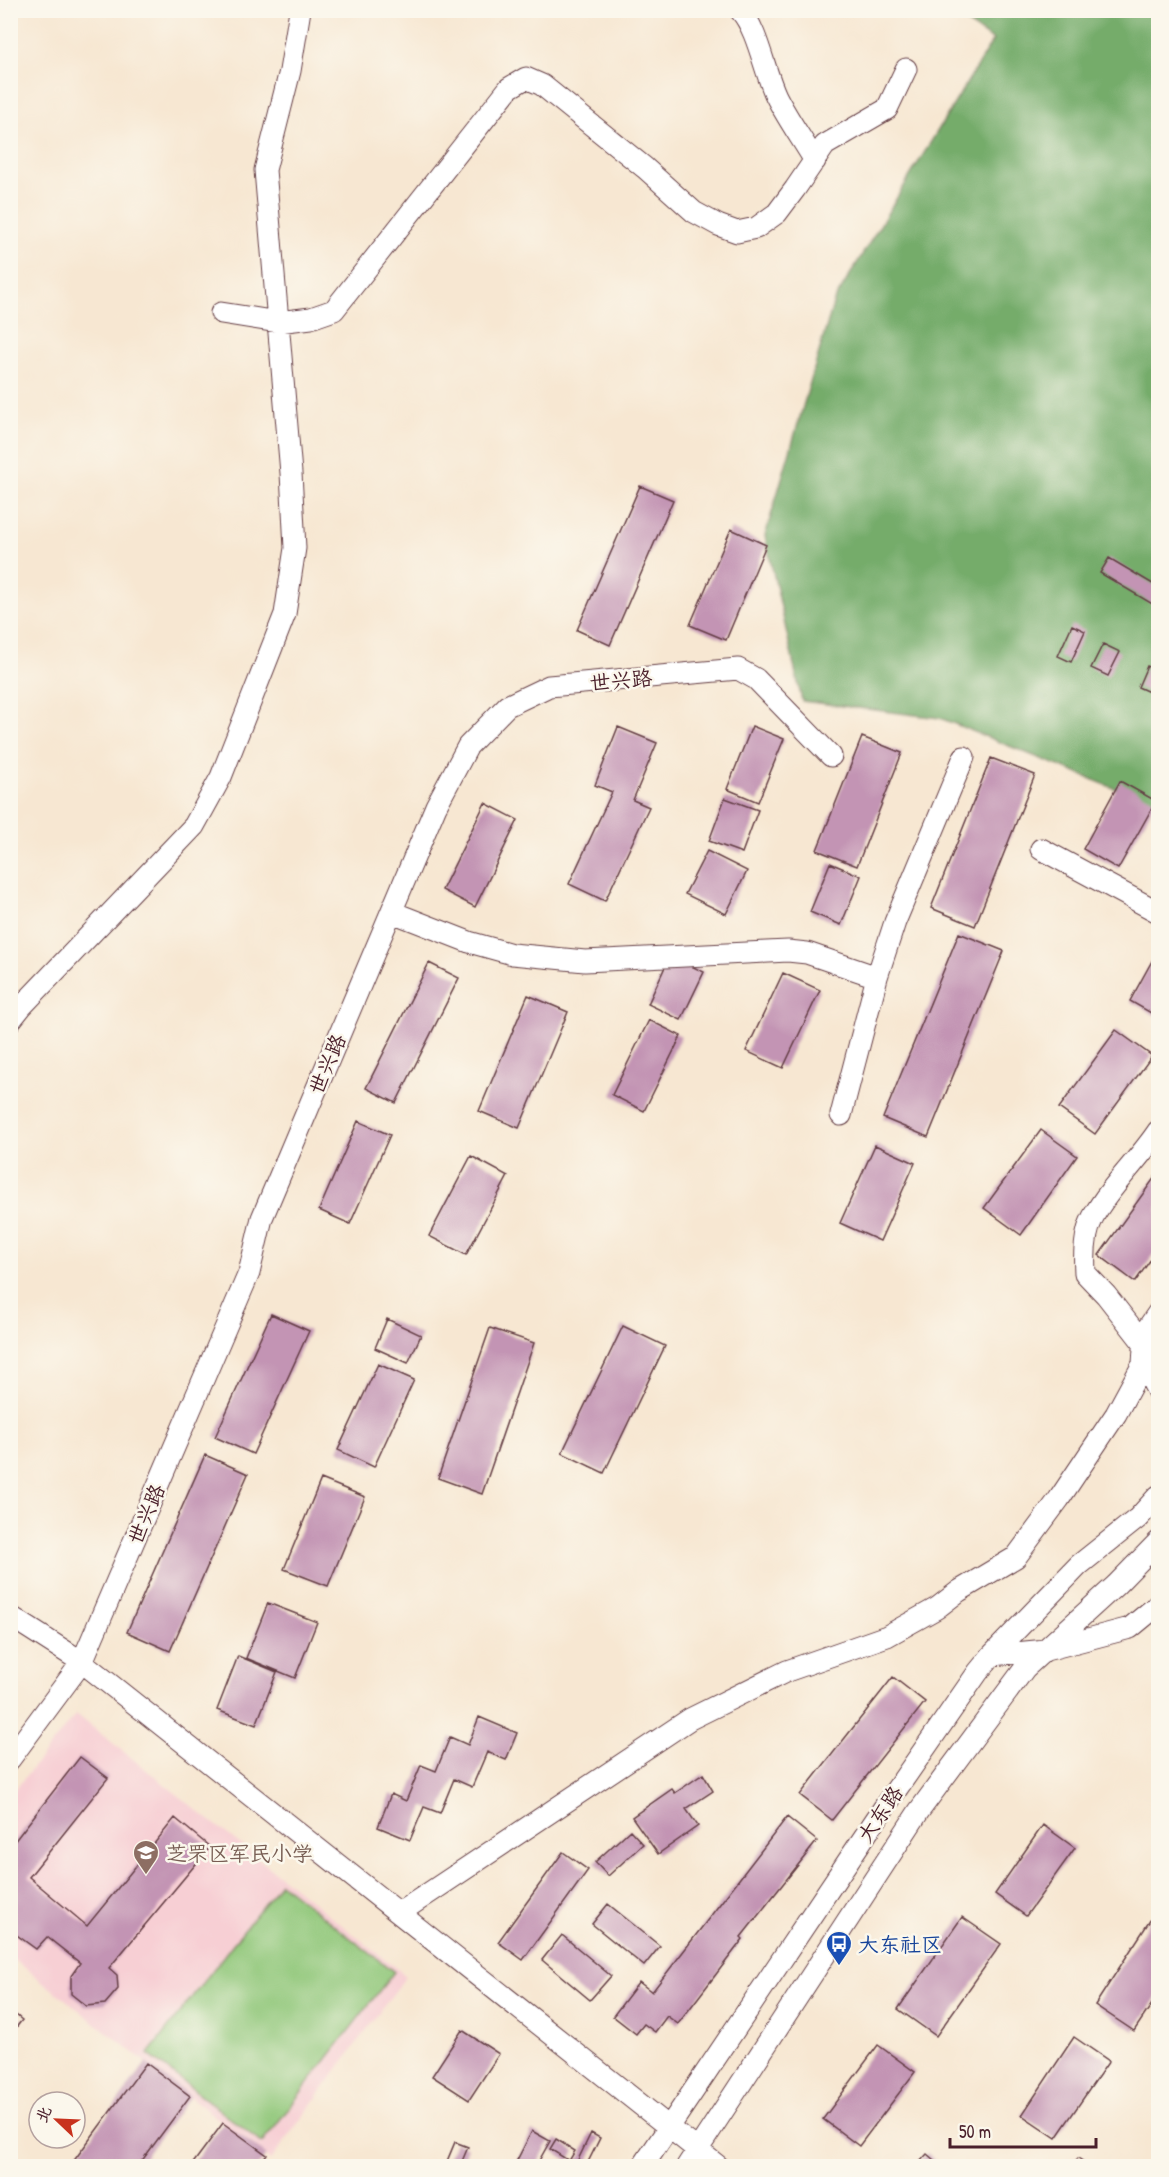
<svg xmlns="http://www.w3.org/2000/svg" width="1169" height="2177" viewBox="0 0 1169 2177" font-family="'Patrick Hand','LXGW WenKai TC',sans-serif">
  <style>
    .built { fill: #f7cfd4 }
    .green { fill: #92c87b; stroke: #6e7453; stroke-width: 1.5 }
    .forest { fill: #75ac6b; stroke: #60664b; stroke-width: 1.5 }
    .building { fill: #c394b4 }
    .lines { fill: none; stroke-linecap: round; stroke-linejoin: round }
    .minor-casing { stroke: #643d44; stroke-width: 23 }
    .minor { stroke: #fff; stroke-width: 21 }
    .labels { text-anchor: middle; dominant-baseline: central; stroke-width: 5; stroke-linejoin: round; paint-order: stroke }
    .street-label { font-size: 21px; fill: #4a1f2b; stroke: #fbf7ec }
    .education-label { font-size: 21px; fill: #785e54; stroke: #fbf7ec; text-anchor: start }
    .transit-label { font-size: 21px; fill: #164399; stroke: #fbf7ec; text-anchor: start }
  </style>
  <rect width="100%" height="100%" fill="#fbf7ec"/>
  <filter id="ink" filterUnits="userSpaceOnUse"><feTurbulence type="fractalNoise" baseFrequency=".0167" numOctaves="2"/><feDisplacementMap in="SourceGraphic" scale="12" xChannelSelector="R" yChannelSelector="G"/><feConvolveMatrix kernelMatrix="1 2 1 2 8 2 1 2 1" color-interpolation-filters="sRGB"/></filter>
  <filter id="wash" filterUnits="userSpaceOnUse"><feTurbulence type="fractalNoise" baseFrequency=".008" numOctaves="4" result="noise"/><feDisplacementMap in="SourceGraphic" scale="24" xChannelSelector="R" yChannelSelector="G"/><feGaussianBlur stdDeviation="1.35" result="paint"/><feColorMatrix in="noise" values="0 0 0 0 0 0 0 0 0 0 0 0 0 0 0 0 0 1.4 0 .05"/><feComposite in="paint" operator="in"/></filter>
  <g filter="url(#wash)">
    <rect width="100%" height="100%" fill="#f7e7d2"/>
    <!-- built -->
    <path class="built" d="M76 1714 406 1976 271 2160 11 1957 10 1796Z"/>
    <!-- green -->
    <path class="green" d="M280 1883 394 1972 262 2143 148 2054Z"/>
    <!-- forest -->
    <path class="forest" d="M948 11H1158V806L940 718 802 701 765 536 834 301 993 40Z"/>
    <g id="blocks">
      <!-- building -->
      <path class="building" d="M640 486 673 500 610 645 577 630Z
        M731 529 766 545 726 640 690 625Z
        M1109 558 1158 587V597L1154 605 1100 573Z
        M1072 625 1085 631 1071 662 1058 656Z
        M1158 634V652L1152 648Z
        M1103 644 1120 652 1108 676 1091 668Z
        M1147 666 1158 671 1149 692 1138 687Z
        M752 726 784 739 758 802 727 789Z
        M618 727 657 743 633 800 649 807 605 901 569 884 612 792 595 785Z
        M862 737 902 753 857 866 817 850Z
        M991 758 1035 775 975 926 931 908Z
        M1120 781 1156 801 1118 869 1083 849Z
        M725 798 758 810 742 853 709 841Z
        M485 803 518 820 475 907 442 890Z
        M707 851 747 871 726 914 685 894Z
        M830 863 861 876 841 925 810 912Z
        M959 933 1004 951 928 1137 883 1118Z
        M1158 950V1017L1130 1001Z
        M670 956 704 972 681 1020 648 1004Z
        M429 963 459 978 396 1103 366 1088Z
        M783 973 820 990 783 1068 746 1051Z
        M528 995 568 1012 519 1128 479 1111Z
        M649 1020 681 1036 644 1111 612 1095Z
        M1116 1030 1152 1056 1095 1134 1059 1108Z
        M358 1121 390 1135 350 1224 319 1210Z
        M1041 1130 1077 1156 1021 1235 984 1208Z
        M875 1145 915 1163 880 1241 840 1223Z
        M471 1156 508 1176 466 1255 429 1236Z
        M1155 1177 1158 1179V1249L1135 1282 1099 1255Z
        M271 1314 309 1331 253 1454 215 1437Z
        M387 1319 421 1335 408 1363 375 1348Z
        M623 1326 665 1346 604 1473 562 1453Z
        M490 1328 534 1343 482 1494 438 1478Z
        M378 1364 414 1380 374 1467 338 1450Z
        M205 1455 248 1474 170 1651 127 1632Z
        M321 1479 365 1497 328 1586 284 1569Z
        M268 1603 317 1622 295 1678 246 1658Z
        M238 1656 277 1672 256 1725 217 1710Z
        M893 1677 925 1702 832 1820 800 1795Z
        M479 1717 517 1733 506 1760 487 1752 472 1787 454 1779 440 1813 424 1807 410 1840 378 1827 391 1794 406 1801 421 1765 436 1771 450 1737 468 1745Z
        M80 1757 108 1778 29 1877 87 1926 175 1818 210 1847 109 1968 117 1975 118 1989 105 2004 86 2006 71 1994V1976L80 1963 47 1937 36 1949 10 1930V1847Z
        M703 1774 713 1791 686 1809 698 1826 658 1854 632 1817 672 1789 675 1793Z
        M787 1817 817 1841 741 1937 743 1939 678 2024 667 2016 655 2032 644 2024 636 2034 613 2016 639 1982 652 1992Z
        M1043 1825 1075 1848 1026 1916 995 1894Z
        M630 1830 643 1844 608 1876 595 1862Z
        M563 1852 588 1870 523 1960 498 1942Z
        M608 1904 660 1946 644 1966 592 1924Z
        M1158 1908V1995L1134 2031 1095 2005Z
        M962 1917 1001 1944 936 2036 898 2009Z
        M562 1935 611 1976 590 2000 542 1960Z
        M10 2010 22 2020 10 2035Z
        M462 2030 499 2054 469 2100 432 2076Z
        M1074 2037 1109 2061 1056 2138 1022 2115Z
        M878 2045 915 2072 859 2146 823 2119Z
        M146 2063 190 2096 138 2166H70Z
        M223 2123 267 2155 258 2166H191Z
        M532 2131 550 2141 536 2166H514Z
        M591 2133 600 2138 586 2166H575Z
        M556 2139 575 2151 569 2161 550 2149Z
        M455 2142 468 2147 460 2166H445Z
        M927 2154 941 2166H916Z
        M1078 2158 1090 2166H1071Z"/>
    </g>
  </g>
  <g filter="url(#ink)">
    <use href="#blocks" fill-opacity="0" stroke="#643d44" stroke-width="1.5"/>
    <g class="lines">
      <defs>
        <path id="minor" d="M740 10C758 30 764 71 776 96 787 118 802 139 815 161
          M221 313 278 322 311 318 334 310 509 88 526 78 542 85 645 168 694 212 718 225 737 232 756 228 777 213 795 189 825 145 887 109 906 69
          M1041 849 1158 912
          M392 912 469 942 512 954 585 961 788 951 807 953 877 977
          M10 1021 22 1006 194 826 221 777 285 614 295 548 291 473 265 170 290 71 300 10
          M841 1115 877 977 895 922 964 757
          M1145 1345 1106 1295 1085 1273C1084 1255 1084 1234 1093 1217 1110 1186 1138 1161 1158 1131
          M1143 1364 1158 1392
          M10 1616 82 1662 718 2166
          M992 1655 1046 1650 1130 1628 1158 1605
          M10 1759 82 1662 249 1273 262 1218 436 806 468 746 507 706 549 686 738 669 756 679 831 756
          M399 1913 690 1719 787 1671 887 1636 937 1608 959 1591 1016 1557 1059 1499 1116 1414 1143 1364 1145 1332 1158 1313
          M643 2166 887 1803 978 1672 992 1655 1079 1565 1138 1518 1158 1496
          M687 2166 919 1811 1025 1668 1116 1585 1158 1542"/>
      </defs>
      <!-- minor casing -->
      <use href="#minor" class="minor-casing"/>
      <!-- minor -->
      <use href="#minor" class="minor"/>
    </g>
  </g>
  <!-- icons -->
  <defs>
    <symbol id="school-pin" viewBox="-11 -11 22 30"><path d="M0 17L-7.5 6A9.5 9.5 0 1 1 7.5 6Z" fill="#8d6e63" stroke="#fbf7ec"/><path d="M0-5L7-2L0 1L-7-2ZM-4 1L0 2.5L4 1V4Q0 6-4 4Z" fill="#fff"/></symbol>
    <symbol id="bus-pin" viewBox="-11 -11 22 30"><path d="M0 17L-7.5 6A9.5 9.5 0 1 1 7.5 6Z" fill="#1a4fb4" stroke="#fbf7ec"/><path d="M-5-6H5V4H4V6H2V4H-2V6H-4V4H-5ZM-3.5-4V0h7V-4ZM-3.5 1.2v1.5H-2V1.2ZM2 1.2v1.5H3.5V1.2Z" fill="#fff"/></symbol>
  </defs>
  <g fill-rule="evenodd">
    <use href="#school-pin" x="131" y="1838" width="30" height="40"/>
    <use href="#bus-pin" x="824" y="1929" width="30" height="40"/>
  </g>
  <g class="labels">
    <!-- street labels -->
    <g class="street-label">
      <text transform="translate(621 680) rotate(-5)">世兴路</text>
      <text transform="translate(327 1064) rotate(-67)">世兴路</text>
      <text transform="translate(146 1514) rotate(-67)">世兴路</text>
      <text transform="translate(880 1814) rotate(-56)">大东路</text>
    </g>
    <!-- education labels -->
    <g class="education-label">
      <text x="166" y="1853">芝罘区军民小学</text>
    </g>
    <!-- transit labels -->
    <g class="transit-label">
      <text x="858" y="1944">大东社区</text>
    </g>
  </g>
  <!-- margin -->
  <rect width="1169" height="2177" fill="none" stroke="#fbf7ec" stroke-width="36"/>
  <!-- north arrow -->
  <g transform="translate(57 2120) rotate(293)"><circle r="28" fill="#fbf7ec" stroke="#b4a19f" stroke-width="1.5"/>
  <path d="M0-4.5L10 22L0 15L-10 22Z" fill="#c8321e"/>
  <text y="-9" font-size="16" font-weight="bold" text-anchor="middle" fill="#4a1f2b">北</text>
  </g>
  <!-- scale -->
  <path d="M950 2138v9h146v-9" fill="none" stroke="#4a1f2b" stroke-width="3"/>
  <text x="959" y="2138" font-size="18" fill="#4a1f2b" stroke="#fbf7ec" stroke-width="4.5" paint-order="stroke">50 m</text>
</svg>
